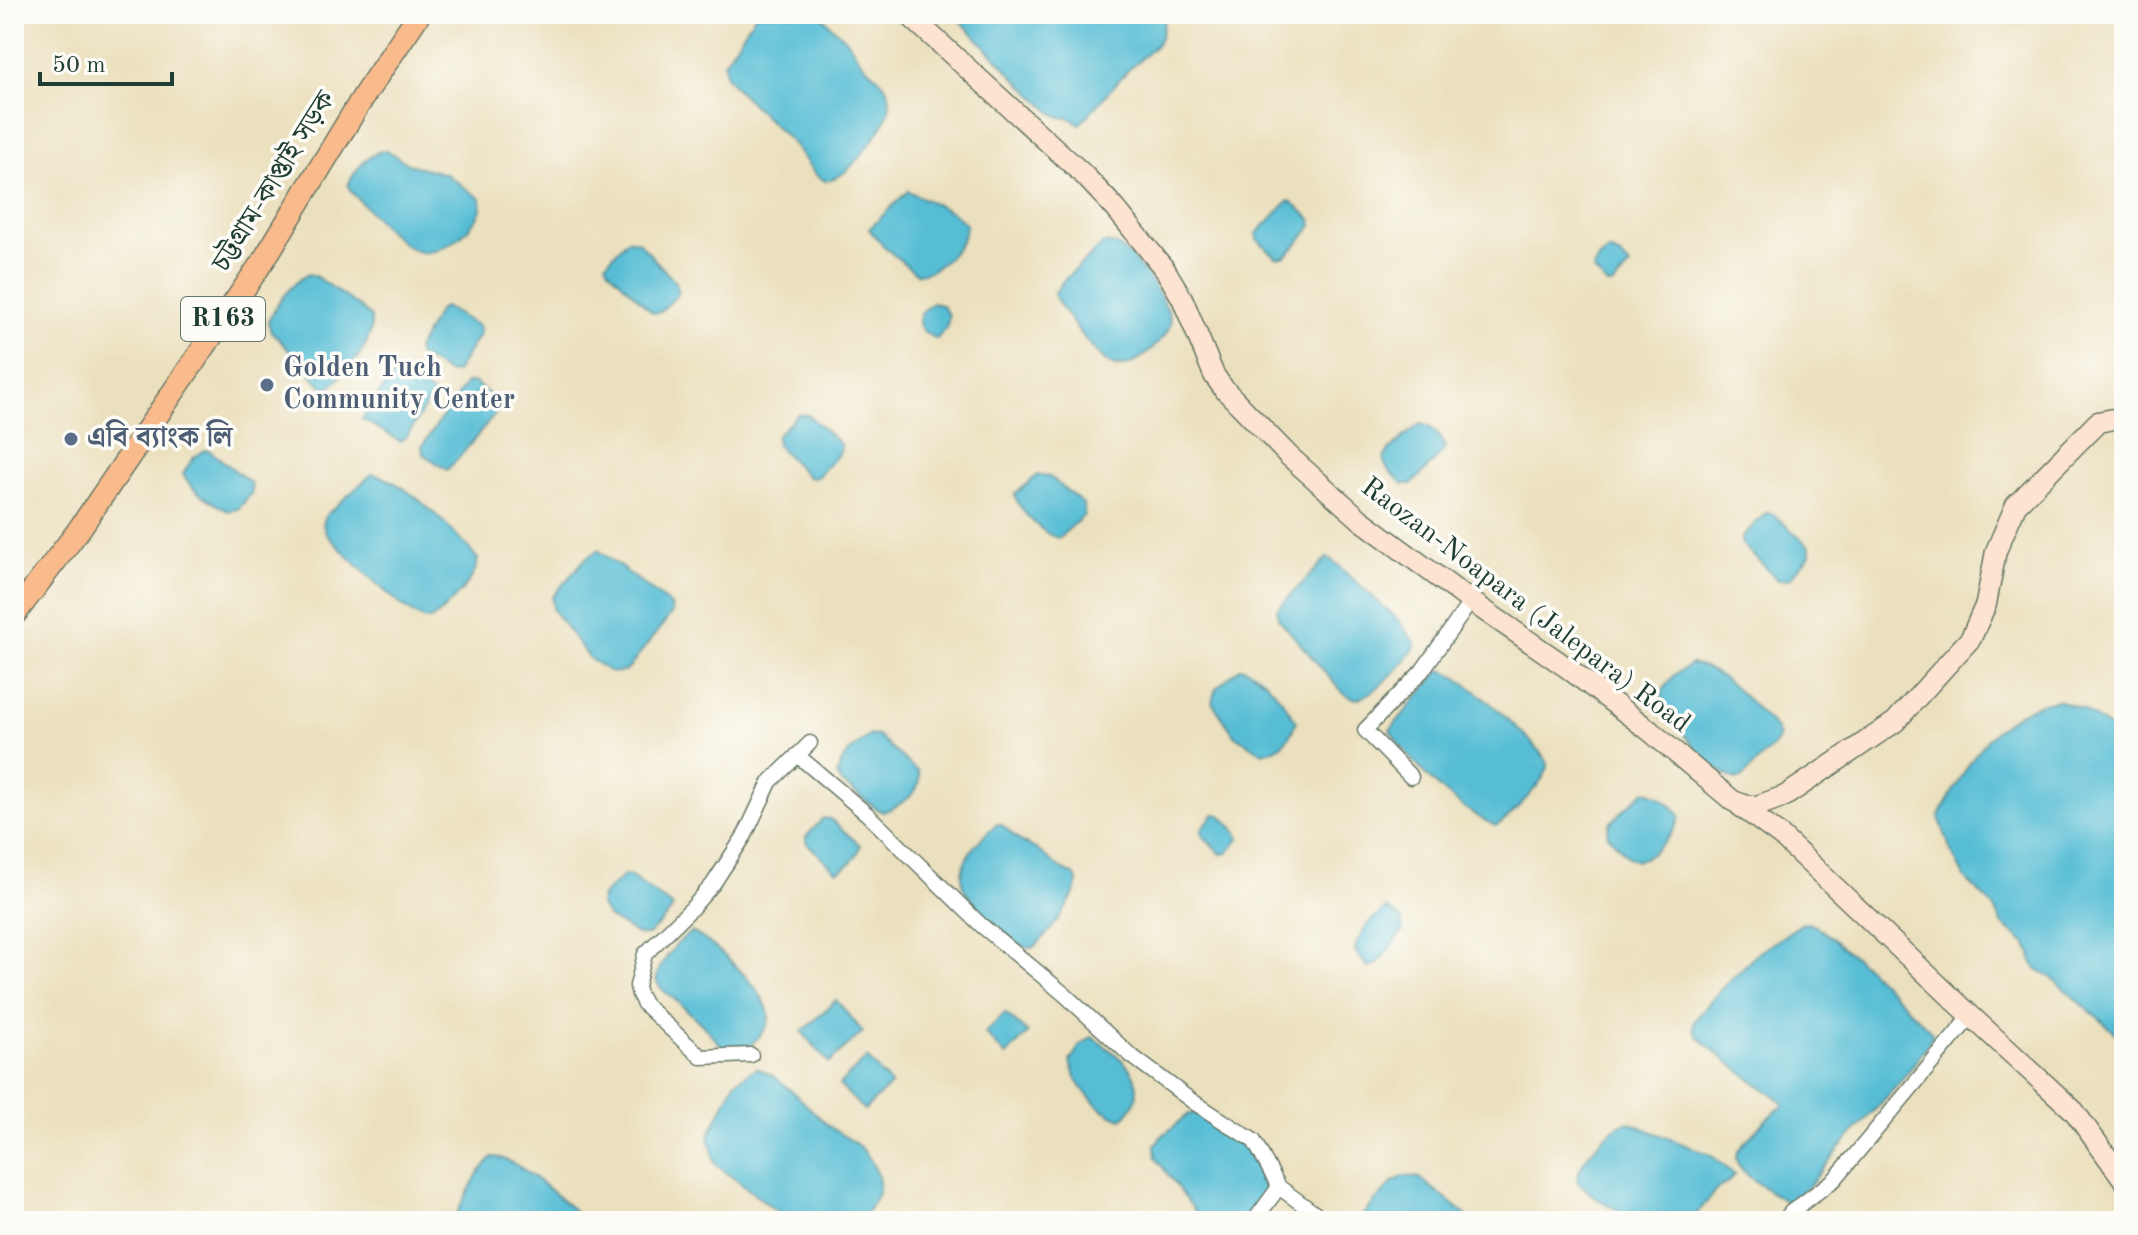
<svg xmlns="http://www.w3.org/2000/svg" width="2138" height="1235" viewBox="0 0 2138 1235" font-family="'Old Standard TT','Noto Serif Bengali',serif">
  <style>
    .water { fill: #57bdd5; stroke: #3b7d84; stroke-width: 2 }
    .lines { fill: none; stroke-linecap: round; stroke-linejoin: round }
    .street-casing { stroke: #667664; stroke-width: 17 }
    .secondary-casing { stroke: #667664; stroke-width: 23 }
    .primary-casing { stroke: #667664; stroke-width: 25 }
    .street { stroke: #fff; stroke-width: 14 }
    .secondary { stroke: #fde4d1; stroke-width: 20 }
    .primary { stroke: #fabb8c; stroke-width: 22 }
    .service-dot { fill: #5c6f8a; stroke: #fdfcf7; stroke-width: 3 }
    .labels { text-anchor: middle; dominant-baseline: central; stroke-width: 7; stroke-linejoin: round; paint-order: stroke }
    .shield { fill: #fdfcf7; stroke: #62766e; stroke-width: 2 }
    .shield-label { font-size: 26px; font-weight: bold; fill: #1f3d34 }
    .street-label { font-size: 28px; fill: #1f3d34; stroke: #fdfcf7 }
    .service-label { font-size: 28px; font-weight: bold; fill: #4e5e75; stroke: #fdfcf7; text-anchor: start }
  </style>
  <rect width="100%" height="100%" fill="#fdfcf7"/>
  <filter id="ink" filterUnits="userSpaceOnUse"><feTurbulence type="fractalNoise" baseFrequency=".0125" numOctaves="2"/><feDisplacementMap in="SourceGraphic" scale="16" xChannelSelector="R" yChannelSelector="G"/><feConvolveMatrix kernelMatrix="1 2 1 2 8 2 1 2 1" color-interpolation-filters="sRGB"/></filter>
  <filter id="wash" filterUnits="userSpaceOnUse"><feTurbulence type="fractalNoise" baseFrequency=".006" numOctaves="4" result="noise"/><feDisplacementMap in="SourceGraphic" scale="32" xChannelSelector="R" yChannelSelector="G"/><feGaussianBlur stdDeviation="1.8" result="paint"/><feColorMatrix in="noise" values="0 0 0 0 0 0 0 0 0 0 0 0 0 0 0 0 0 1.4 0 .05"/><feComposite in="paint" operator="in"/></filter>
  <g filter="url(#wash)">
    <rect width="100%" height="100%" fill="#ebe0be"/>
    <!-- water -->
    <path class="water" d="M756 14H821C829 27 842 34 851 46 856 53 859 60 866 66 873 74 883 79 887 89 897 108 879 132 868 146 855 162 846 177 825 181L815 174 795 146 735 87 726 76 724 63Z
      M954 14H1165L1161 36 1156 45 1127 71 1080 124 1070 118 1060 117 1050 111 1015 78Z
      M387 150 408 164 446 174 481 199C483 213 476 220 466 231 457 241 436 254 421 252 402 250 364 205 350 190L348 185C355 170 370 151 387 150Z
      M908 191 952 212 966 224C965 246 938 273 917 274L884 247 869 229Z
      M1288 201 1292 202 1311 219 1312 227 1286 256 1277 258 1257 239 1256 234Z
      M628 239 639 242 675 282 679 293 660 312 653 313 609 270 606 263Z
      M1104 243C1106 243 1114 244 1116 245 1132 252 1175 309 1170 325 1167 335 1154 348 1146 354 1136 362 1126 369 1113 365 1100 362 1060 308 1054 294L1063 281Z
      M1609 251 1621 256 1630 266 1613 285H1607L1593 270 1599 259Z
      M308 274 315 276 357 305 371 317C374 347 348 368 330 388L323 387 271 331 268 322C277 302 290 285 308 274Z
      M932 303 942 305 949 316 947 326 937 339C915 330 913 317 932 303Z
      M444 307 478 326 480 333 456 372 448 373 418 355 417 349 439 310Z
      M396 370 433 394 407 436 400 441 362 419Z
      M474 382 498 402V411L457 460 447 470 423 454 422 446 466 383Z
      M798 414 808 415 841 445 840 452 817 477 809 478 777 445 776 436Z
      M1420 424C1432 425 1440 436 1445 446L1442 453 1412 484H1404C1398 478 1384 469 1384 460 1384 450 1413 430 1420 424Z
      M205 450 210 451 251 483 252 493 238 509 228 511C212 502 191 492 183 474L193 458Z
      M372 474C404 478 457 534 478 559 476 576 464 588 453 600 446 606 438 618 429 620 412 623 341 549 326 534L323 524 326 515Z
      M1038 475 1050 477 1083 504 1084 515 1059 538C1044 536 1017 509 1015 494Z
      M1766 513 1773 514 1810 547V555L1789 579 1778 580 1741 543 1742 537Z
      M598 550 671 605 672 613 626 671 612 673 590 659 553 610 552 597 585 559Z
      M1327 558 1332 560 1397 619 1416 644C1411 658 1375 694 1360 698 1353 700 1348 696 1342 692L1278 618 1277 609Z
      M1691 664C1721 667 1754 707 1776 729L1779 737 1776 743 1742 778 1736 780 1726 775 1705 760 1663 709 1662 692 1674 675Z
      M1241 667C1266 676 1282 699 1296 721 1292 738 1279 750 1263 753L1235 736 1212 702 1216 688Z
      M1442 670C1452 674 1461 680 1469 686 1482 695 1549 754 1548 765 1548 779 1508 819 1496 826 1457 809 1412 766 1390 730L1438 672Z
      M2057 700 2084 710 2124 739V1040L2052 978 2036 968 2032 962 2031 952 2026 944 2002 924 1995 908 1964 877 1951 851 1939 817C1967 766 1993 710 2057 700Z
      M870 735 878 736 918 772C925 792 899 806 883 812L878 810 842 783 837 775C841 756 856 746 870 735Z
      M1644 791C1658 792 1672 805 1680 816 1675 834 1654 856 1636 861L1628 857 1607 834 1610 823Z
      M1214 814 1221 815 1237 832 1239 839 1228 853 1221 854 1202 835V828Z
      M823 818 830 819 860 845C859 856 847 869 836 871L806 842V837Z
      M997 824 1002 825 1020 841 1036 849 1060 868 1074 875 1078 882C1074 900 1048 937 1032 948 1006 948 981 910 965 891 953 864 978 840 997 824Z
      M624 875 630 876 673 907 669 914 648 935H638L608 917 600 905 602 896Z
      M1387 908 1402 920 1403 931 1377 964 1368 967 1355 952C1356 935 1373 917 1387 908Z
      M1807 923 1818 927 1865 966 1931 1031 1933 1035C1911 1074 1877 1107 1847 1140 1826 1162 1814 1186 1788 1203 1776 1195 1736 1173 1736 1157 1736 1150 1746 1142 1751 1136 1760 1125 1771 1113 1784 1106 1778 1095 1770 1093 1760 1086 1748 1077 1700 1042 1695 1032 1692 1027 1694 1025 1695 1020L1721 989 1757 954 1801 924Z
      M691 932C713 941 771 994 769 1019 768 1030 754 1041 747 1049L732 1050 723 1048C710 1032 695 1017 679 1003 672 996 660 991 657 982 653 969 680 939 691 932Z
      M836 1000 863 1032 829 1063 802 1032Z
      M1005 1013 1028 1033 1006 1056 985 1033Z
      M1092 1037C1115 1053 1149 1074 1133 1106 1129 1112 1128 1116 1121 1119 1096 1109 1077 1088 1070 1062L1080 1045Z
      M867 1058 891 1085 864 1110 839 1085Z
      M756 1068C780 1074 811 1111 830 1127 840 1135 853 1140 862 1149 869 1156 878 1172 879 1182 881 1196 868 1210 860 1221H790L715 1164 709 1136 735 1082Z
      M1200 1113C1220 1126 1278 1166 1266 1195 1262 1204 1253 1213 1247 1221H1202L1156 1158 1155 1146 1161 1137 1189 1114Z
      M1628 1122 1711 1155 1735 1175 1726 1184 1718 1188 1691 1221H1637L1596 1198 1577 1181C1577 1163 1610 1125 1628 1122Z
      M492 1157C516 1156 554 1195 574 1210L576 1221H453L477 1175Z
      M1404 1176 1420 1178 1473 1221H1357L1393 1182Z"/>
  </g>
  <g filter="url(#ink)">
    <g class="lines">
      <defs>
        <path id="street" d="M797 755 867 814 981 925 1064 994 1129 1054 1192 1101 1254 1141 1279 1187 1325 1221
          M1411 777 1365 730 1422 671 1471 601
          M751 1055 701 1057 644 1004 639 994 637 986 645 954 692 908 713 884 745 835 770 782 810 743
          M1254 1221 1279 1187
          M1784 1221 1791 1212 1835 1179 1971 1016"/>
        <path id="secondary" d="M908 14 1084 175 1116 209 1166 271 1182 298 1214 375 1224 389 1289 456 1361 520 1465 597 1569 669 1650 731 1733 801 1747 806H1757L1785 796 1895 722 1971 638 1986 604 1996 551 2016 505 2098 422 2124 417
          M1740 806 1781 836 1971 1016 2074 1111 2124 1180"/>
        <path id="primary" d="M14 615 78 531 265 258 365 94 419 14"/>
      </defs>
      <!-- street casing -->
      <use href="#street" class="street-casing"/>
      <!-- secondary casing -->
      <use href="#secondary" class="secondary-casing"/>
      <!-- primary casing -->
      <use href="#primary" class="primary-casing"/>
      <!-- street -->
      <use href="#street" class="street"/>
      <!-- secondary -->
      <use href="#secondary" class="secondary"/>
      <!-- primary -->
      <use href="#primary" class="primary"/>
    </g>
  </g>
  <!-- markers -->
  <g class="service-dot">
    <circle cx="267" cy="385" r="8"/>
    <circle cx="71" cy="439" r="8"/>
  </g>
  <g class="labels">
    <!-- shield labels -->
    <rect class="shield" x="181" y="297" width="84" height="44" rx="6"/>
    <g class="shield-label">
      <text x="223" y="319">R163</text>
    </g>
    <!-- street labels -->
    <g class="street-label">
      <text transform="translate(275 182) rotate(-58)">চট্টগ্রাম-কাপ্তাই সড়ক</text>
      <text transform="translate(1525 606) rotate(37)">Raozan-Noapara (Jalepara) Road</text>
    </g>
    <!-- service labels -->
    <g class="service-label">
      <text x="283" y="369">Golden Tuch<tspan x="283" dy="32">Community Center</tspan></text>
      <text x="87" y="439">এবি ব্যাংক লি</text>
    </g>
  </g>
  <!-- margin -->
  <rect width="2138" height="1235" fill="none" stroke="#fdfcf7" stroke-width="48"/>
  <!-- scale -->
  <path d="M40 72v12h132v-12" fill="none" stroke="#1f3d34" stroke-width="4"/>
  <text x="52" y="72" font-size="24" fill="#1f3d34" stroke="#fdfcf7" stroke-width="6" paint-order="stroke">50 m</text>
</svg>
